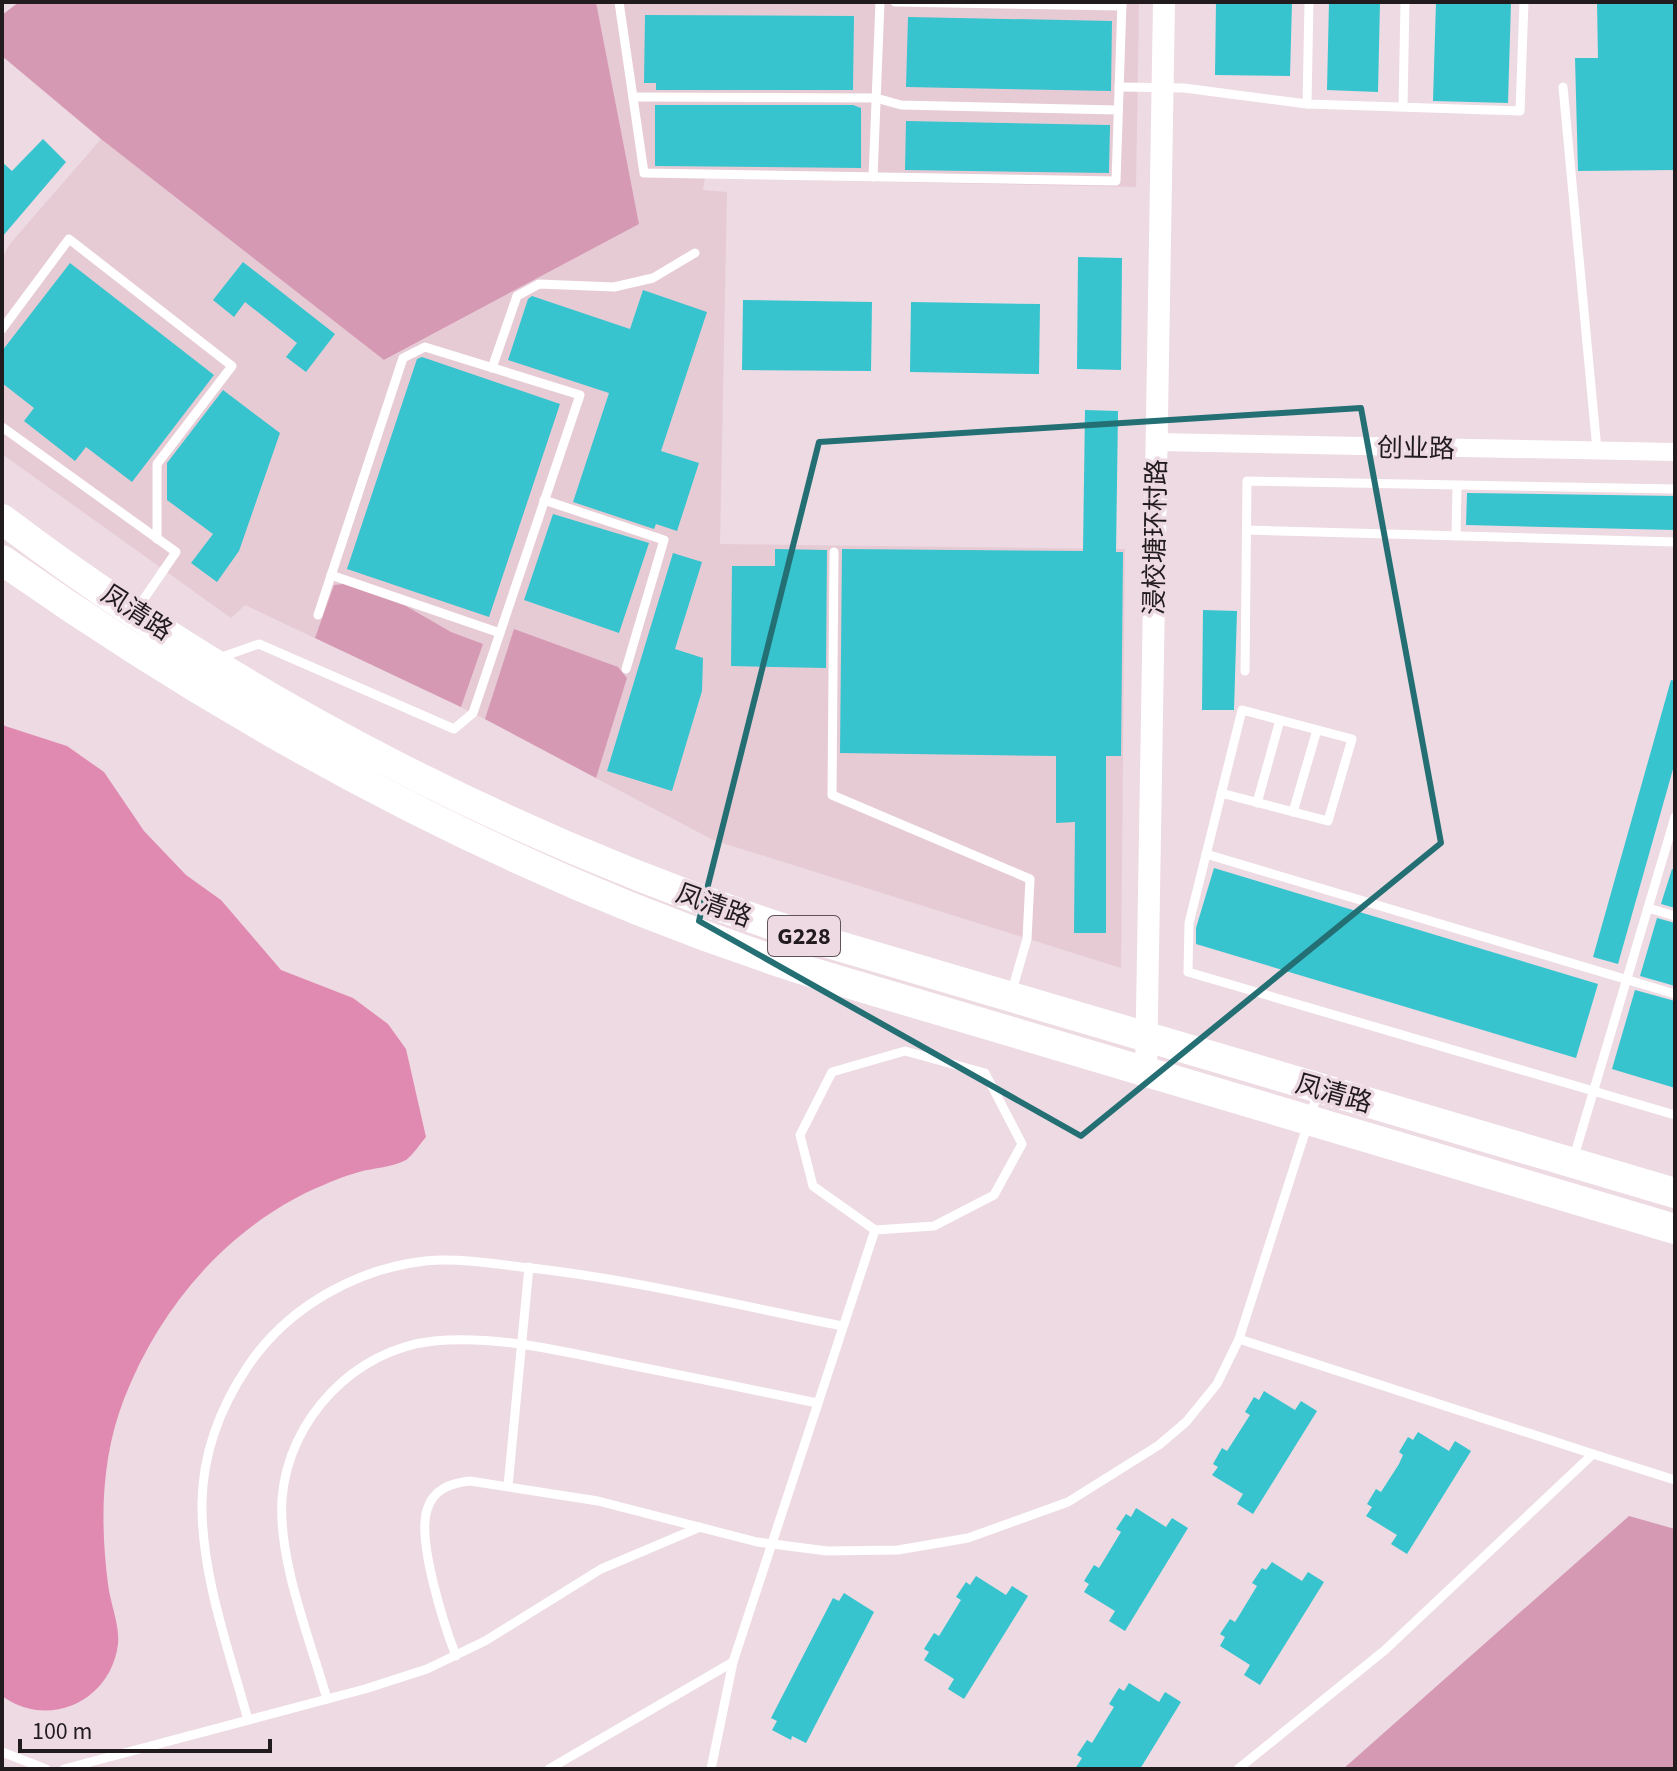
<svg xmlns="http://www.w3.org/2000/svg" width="1677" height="1771" font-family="'Source Sans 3','Noto Sans SC',sans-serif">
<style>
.built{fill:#e6cbd5}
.green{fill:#d699b3}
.water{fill:#e18ab1}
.building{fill:#37c4ce}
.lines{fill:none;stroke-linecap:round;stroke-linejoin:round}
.service{stroke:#fff;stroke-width:9}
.minor{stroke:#fff;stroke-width:18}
.tertiary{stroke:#fff;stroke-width:22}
.trunk{stroke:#fff;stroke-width:30}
.marked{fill:none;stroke:#246f74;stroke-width:6;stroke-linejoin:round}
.labels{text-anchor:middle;stroke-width:7;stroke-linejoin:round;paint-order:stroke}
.shield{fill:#eddae2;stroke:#5f5459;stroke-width:2}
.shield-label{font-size:24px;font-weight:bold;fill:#221b1e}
.street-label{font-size:26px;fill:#221b1e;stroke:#eddae2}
</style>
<rect width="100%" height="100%" fill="#eddae2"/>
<polygon class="built" points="596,2 1139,2 1136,187 705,178 703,190 727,192 720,544 1125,549 1121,968 713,840 473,713 245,605 231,618 2,454 2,259 9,245 101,139 385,360 639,224"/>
<g class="green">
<polygon points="19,2 596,2 639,224 384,360 101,139 2,56 2,15"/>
<polygon points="343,584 406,606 451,632 483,644 461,707 315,638 334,585"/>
<polygon points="514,629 618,667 627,678 596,778 485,719"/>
<polygon points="1629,1516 1675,1529 1675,1769 1343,1769"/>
</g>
<path class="water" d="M2,725L67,746L104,772L144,831L186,875L221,900L281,970L353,998L388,1024L406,1049L426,1137C420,1144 413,1155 406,1160C394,1167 373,1168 359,1172C344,1176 328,1183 314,1189C225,1230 159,1309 124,1399C101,1458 100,1522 108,1584C110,1603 120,1625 118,1644C111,1701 49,1730 2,1696Z"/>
<g class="building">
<polygon points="1216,2 1292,2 1290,76 1215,75"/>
<polygon points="1329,2 1380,2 1378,92 1327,90"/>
<polygon points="1436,2 1511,2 1508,103 1433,101"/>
<polygon points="1597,2 1675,2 1675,170 1578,171 1575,58 1598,58"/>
<polygon points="645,15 854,16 853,90 656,90 656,83 644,83"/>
<polygon points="908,17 1112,21 1111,91 906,87"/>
<polygon points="655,105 853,105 861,108 861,168 655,166"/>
<polygon points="906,121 1110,125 1109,173 905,170"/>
<polygon points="43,139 66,162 2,237 2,162 12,171"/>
<polygon points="1078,257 1122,258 1121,370 1077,369"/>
<polygon points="243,262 335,334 306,372 286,357 297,343 245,302 234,317 213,300"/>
<polygon points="70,263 214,375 132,482 86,447 75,461 24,421 34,408 2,383 2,351"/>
<polygon points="643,290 707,312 661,451 699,463 677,531 656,524 654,529 573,502 609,393 508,360 528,299 532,296 630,329"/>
<polygon points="743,300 872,302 871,371 742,370"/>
<polygon points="911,302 1040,304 1039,374 910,372"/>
<polygon points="422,357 560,404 489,617 347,569 417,359"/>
<polygon points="223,390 280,433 239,551 217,582 191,563 213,534 167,500 167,463"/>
<polygon points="1085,410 1118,411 1116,552 1123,552 1121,756 1106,756 1106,933 1074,933 1075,822 1056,823 1056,756 840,753 842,549 1083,551"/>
<polygon points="1467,493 1675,496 1675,530 1466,525"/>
<polygon points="553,514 649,543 619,633 524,600"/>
<polygon points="775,549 827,550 826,668 731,666 732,566 775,566"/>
<polygon points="673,553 702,562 675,649 703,658 702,691 672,791 607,771"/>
<polygon points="1203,610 1237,611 1234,710 1202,710"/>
<polygon points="1671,680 1675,681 1675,762 1618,964 1593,957"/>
<polygon points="1214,868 1598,984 1576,1058 1196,944 1196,928"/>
<polygon points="1672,869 1675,870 1675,908 1661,904"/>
<polygon points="1657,918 1675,923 1675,986 1640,976"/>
<polygon points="1635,990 1675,1001 1675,1088 1612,1069"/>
<polygon points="1264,1391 1295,1410 1301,1401 1317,1411 1253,1514 1237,1504 1243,1494 1212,1475 1218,1467 1213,1464 1222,1448 1227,1451 1250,1415 1245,1412 1254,1397 1259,1400"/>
<polygon points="1418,1432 1449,1451 1455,1441 1471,1451 1407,1554 1391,1544 1397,1535 1366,1516 1372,1507 1367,1504 1376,1489 1381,1492 1399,1464 1403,1455 1399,1452 1408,1437 1413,1440"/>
<polygon points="1136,1508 1166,1527 1172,1518 1188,1528 1125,1631 1109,1621 1115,1611 1084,1592 1089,1584 1084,1581 1094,1565 1099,1568 1104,1560 1121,1532 1116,1529 1126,1514 1131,1517"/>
<polygon points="1272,1562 1302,1581 1308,1572 1324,1582 1260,1685 1244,1675 1250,1665 1220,1646 1225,1637 1220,1634 1230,1619 1235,1622 1240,1614 1257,1586 1252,1583 1262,1568 1266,1570"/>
<polygon points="976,1576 1006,1595 1012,1586 1028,1596 964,1699 948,1689 954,1679 924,1660 929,1652 924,1649 934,1633 939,1636 961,1600 956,1597 966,1582 970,1585"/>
<polygon points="844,1593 874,1612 806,1743 792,1736 791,1740 772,1730 777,1721 771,1718 833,1598 839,1601"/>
<polygon points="1129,1683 1159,1702 1165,1692 1181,1702 1140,1769 1075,1769 1082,1758 1077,1755 1087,1740 1092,1743 1109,1715 1114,1707 1109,1704 1119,1688 1124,1691"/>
</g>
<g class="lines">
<g class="service">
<polyline points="619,2 644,173 1116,181 1122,2"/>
<polyline points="895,2 1122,6"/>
<polyline points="1119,87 1184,88 1307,104 1520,111 1524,2"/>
<polyline points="1563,87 1597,450"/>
<polyline points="633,97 876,98 901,105 1118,110"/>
<polyline points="1307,104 1309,2"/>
<polyline points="1403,107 1405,2"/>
<polyline points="873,177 880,2"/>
<polyline points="2,329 69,239 232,366 157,464 157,539"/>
<polyline points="492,368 517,296 539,284 614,287 653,278 695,253"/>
<polyline points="2,427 176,552 137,609"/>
<polyline points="544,500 664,540 626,669"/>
<polyline points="1247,530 1675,542"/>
<polyline points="1456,536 1457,487"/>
<polyline points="834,552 832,795 1030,879 1027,939 1011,994"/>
<polyline points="331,575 500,633"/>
<polyline points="219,658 259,644 454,729 473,713 580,395 425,347 403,358 318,615"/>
<polyline points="1245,671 1247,481 1675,489"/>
<polyline points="1221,793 1328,821 1352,739 1242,710 1189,923 1188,972 1675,1115"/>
<polyline points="1257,803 1280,720"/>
<polyline points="1293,812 1317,730"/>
<polyline points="1206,854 1675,994"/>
<polyline points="1648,908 1675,916"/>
<polygon points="905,1051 985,1073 1022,1144 994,1195 934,1226 875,1230 813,1186 800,1135 832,1072"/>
<polyline points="1573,1160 1675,817"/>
<polyline points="1593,1454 1675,1480"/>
<polyline points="508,1486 529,1267"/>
<path d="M456,1656C444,1625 417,1541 427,1510C433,1489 451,1483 470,1481L598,1501L757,1542L827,1551L898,1550L968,1538L1068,1502L1159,1445L1186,1422L1217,1384L1239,1339L1318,1092"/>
<path d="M327,1699C310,1639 278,1561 282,1499C288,1419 355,1349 434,1341C493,1335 558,1350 615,1362C682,1375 750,1389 817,1403"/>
<path d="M248,1720C229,1650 201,1575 202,1502C203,1453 221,1406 248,1366C287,1308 355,1269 425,1261C457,1258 490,1263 521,1267C629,1278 736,1305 843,1326"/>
<polyline points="2,1752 46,1769"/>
<polyline points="64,1769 365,1689 427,1669 485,1641 601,1569 700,1527"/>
<polyline points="549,1769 733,1662"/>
<polyline points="711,1769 733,1662 875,1230"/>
<polyline points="1238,1769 1385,1650 1593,1454 1239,1339"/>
</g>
<polyline class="minor" points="1157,442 1675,452"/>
<polyline class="tertiary" points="1146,1072 1164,2"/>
<g class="trunk">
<path d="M2,519C246,704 525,846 815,939L1675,1193"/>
<path d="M2,560C251,735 517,878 807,971L1675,1229"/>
</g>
</g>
<path class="marked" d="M1361,408L1441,843L1081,1136L699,921L819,442Z"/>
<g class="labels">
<rect class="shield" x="768" y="916" width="72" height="40" rx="6"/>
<g class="shield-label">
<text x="804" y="944">G228</text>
</g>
<g class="street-label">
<text transform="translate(1416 448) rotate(1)" y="9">创业路</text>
<text transform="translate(1155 537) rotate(-89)" y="9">浸校塘环村路</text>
<text transform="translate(137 612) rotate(33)" y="9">凤清路</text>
<text transform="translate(714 905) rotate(20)" y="9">凤清路</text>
<text transform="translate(1334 1093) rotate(16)" y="9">凤清路</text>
</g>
</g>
<rect width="1677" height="1771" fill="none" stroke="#221b1e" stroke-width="8"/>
<path d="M20 1739v12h250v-12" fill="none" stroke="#221b1e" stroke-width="4"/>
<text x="32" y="1739" font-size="24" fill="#221b1e" stroke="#eddae2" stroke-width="6" paint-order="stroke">100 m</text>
</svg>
